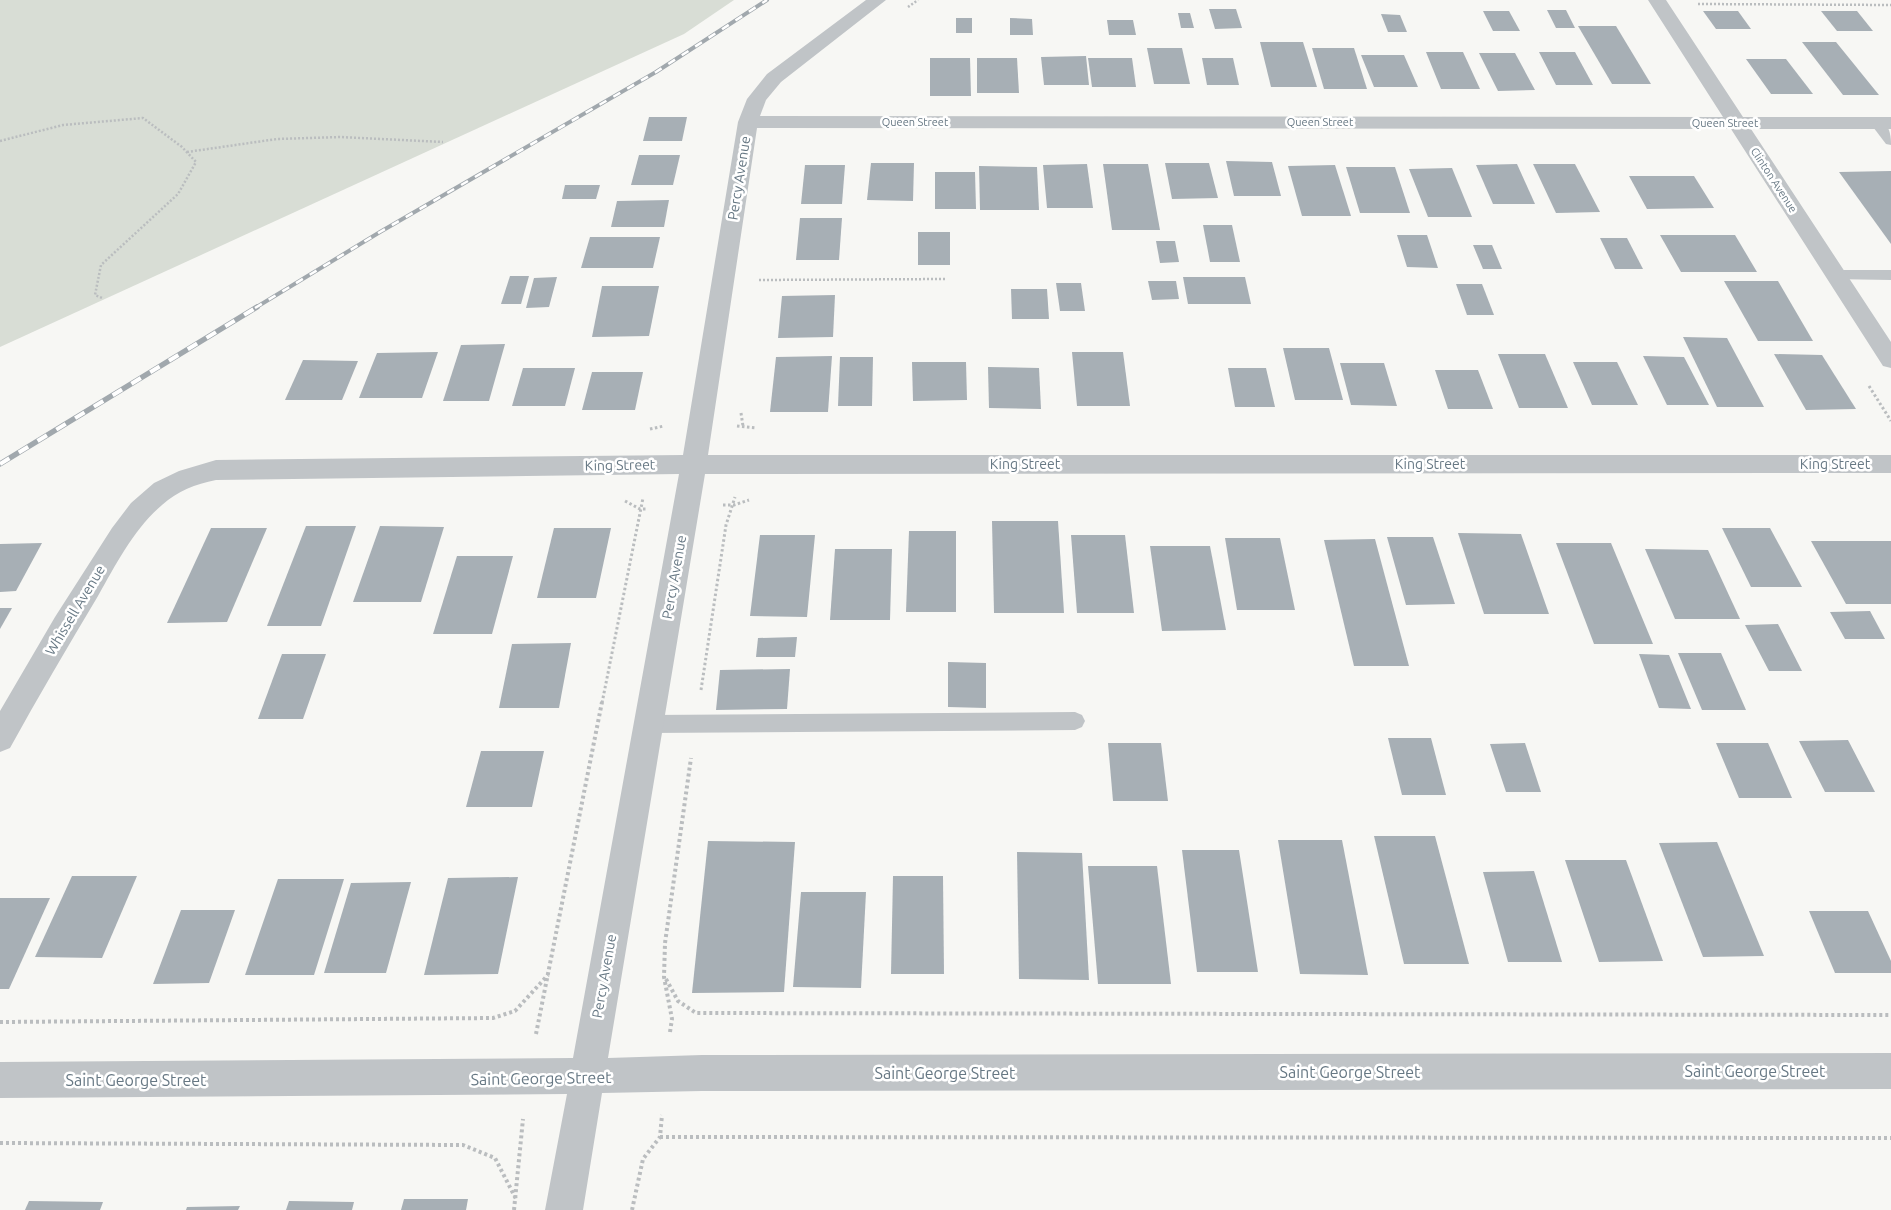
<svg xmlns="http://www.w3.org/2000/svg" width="1891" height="1210" font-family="Ubuntu,sans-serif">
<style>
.green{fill:#d8ddd5}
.building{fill:#a7afb5}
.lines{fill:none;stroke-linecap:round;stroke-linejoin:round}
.path-far2{stroke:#babdbf;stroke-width:2.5;stroke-dasharray:2 2;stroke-linecap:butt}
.path-far1{stroke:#babdbf;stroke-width:3;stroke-dasharray:2.5 2.5;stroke-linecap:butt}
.path{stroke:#babdbf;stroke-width:4;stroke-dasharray:3 3;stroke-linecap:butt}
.service{fill:#c0c4c7;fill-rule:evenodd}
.minor{fill:#c0c4c7;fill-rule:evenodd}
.rail-far1-casing{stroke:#a1a8ad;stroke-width:4}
.rail-casing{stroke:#a1a8ad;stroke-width:5.5}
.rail-far1{stroke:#fff;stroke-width:2.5;stroke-dasharray:8;stroke-linecap:butt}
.rail{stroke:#fff;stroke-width:4;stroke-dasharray:11;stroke-linecap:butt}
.labels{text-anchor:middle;stroke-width:5;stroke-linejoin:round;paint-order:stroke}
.far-street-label{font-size:11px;fill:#677884;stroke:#fff}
.street-label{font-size:14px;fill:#677884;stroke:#fff}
.near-street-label{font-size:16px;fill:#677884;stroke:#fff}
</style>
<rect width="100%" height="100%" fill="#f7f7f4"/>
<polygon class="green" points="0,0 734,0 684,34 0,347"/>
<g class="building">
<polygon points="1209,9 1236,9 1242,28 1215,29"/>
<polygon points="1547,10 1566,10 1575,28 1556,28"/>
<polygon points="1483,11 1509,11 1520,31 1493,31"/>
<polygon points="1703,11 1738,11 1751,29 1716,29"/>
<polygon points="1821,11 1857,11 1873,31 1837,31"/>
<polygon points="1178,13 1190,13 1194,28 1181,28"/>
<polygon points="1381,14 1400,15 1407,32 1388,32"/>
<rect x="956" y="18" width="16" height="15"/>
<polygon points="1010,18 1032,19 1033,35 1010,35"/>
<polygon points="1107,20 1133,20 1136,35 1109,35"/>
<polygon points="1578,26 1616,26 1651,84 1612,84"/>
<polygon points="1260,42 1303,42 1317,87 1271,87"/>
<polygon points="1802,42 1836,42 1879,95 1843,95"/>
<polygon points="1147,48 1182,48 1190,84 1154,84"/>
<polygon points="1312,48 1354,48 1367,89 1324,89"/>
<polygon points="1426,52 1463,52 1480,89 1441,89"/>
<polygon points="1539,52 1575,52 1593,85 1556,85"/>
<polygon points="1479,53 1515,53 1535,90 1498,91"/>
<polygon points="1361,55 1404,55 1418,87 1374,87"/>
<polygon points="1086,56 1089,85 1044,85 1041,57"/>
<polygon points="930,58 970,58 971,96 930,96"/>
<polygon points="977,58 1017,58 1019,93 977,93"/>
<polygon points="1088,58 1132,58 1136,87 1092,87"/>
<polygon points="1202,58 1233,58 1239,85 1207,85"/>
<polygon points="1746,59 1786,59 1813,94 1771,94"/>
<polygon points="649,117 687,117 682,141 643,141"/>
<polygon points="639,155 680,155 673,185 631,185"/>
<polygon points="1226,161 1272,162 1281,196 1234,196"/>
<polygon points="871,163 914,163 913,201 867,200"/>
<polygon points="1165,163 1209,163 1218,198 1172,199"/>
<polygon points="1087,164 1093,208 1047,208 1043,165"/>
<polygon points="1103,164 1148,164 1160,230 1112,230"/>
<polygon points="1517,164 1535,204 1493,204 1476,165"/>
<polygon points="1533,164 1575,164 1600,212 1556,213"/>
<polygon points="805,165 845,165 842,204 801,204"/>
<polygon points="1335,165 1351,216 1302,216 1288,166"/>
<polygon points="979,166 1037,167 1039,210 980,210"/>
<polygon points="1346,167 1395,167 1410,213 1360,213"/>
<polygon points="1452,168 1472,217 1428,217 1409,169"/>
<polygon points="1891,171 1891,244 1839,172"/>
<polygon points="935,172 975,172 976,209 935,209"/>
<polygon points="1629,176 1694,176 1714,208 1647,209"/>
<polygon points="565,185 600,185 596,199 562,199"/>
<polygon points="669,200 664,227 611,227 617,201"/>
<polygon points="800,218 842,218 839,260 796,260"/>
<polygon points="1203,225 1232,225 1240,262 1210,262"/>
<rect x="918" y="232" width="32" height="33"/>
<polygon points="1397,235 1427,235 1438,268 1407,267"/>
<polygon points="1660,235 1735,235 1757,272 1681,272"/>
<polygon points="590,237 660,237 653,268 581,268"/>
<polygon points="1600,238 1627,238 1643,269 1615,269"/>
<polygon points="1156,241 1175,241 1179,262 1160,263"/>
<polygon points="1473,245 1492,245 1502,269 1483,269"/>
<polygon points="510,276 529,276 521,304 501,304"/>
<polygon points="557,277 549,307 526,308 534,278"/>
<polygon points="1183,277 1245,277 1251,304 1188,304"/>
<polygon points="1148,281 1176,281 1179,299 1152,300"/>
<polygon points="1724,281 1778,281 1813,341 1758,341"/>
<polygon points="1056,283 1081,283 1085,311 1060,311"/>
<polygon points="1456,284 1482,284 1494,315 1467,315"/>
<polygon points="602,286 659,286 649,336 592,337"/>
<polygon points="1011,289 1047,289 1049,319 1012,319"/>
<polygon points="835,295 833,337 778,338 782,296"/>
<polygon points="1683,337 1727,338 1764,407 1717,407"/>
<polygon points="505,344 489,401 443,401 461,345"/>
<polygon points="1283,348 1329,348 1343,400 1295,400"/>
<polygon points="438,352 422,398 359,398 377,353"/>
<polygon points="1072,352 1123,352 1130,406 1077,406"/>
<polygon points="1498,354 1545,354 1568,408 1519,408"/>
<polygon points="1774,354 1822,355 1856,409 1806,410"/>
<polygon points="832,356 828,412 770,412 776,357"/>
<polygon points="1643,356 1684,357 1709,405 1667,405"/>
<polygon points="840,357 873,357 872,406 838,406"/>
<polygon points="303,360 358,361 342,400 285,400"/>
<polygon points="912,362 966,362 967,400 913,401"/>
<polygon points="1573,362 1617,362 1638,405 1592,405"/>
<polygon points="1340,363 1384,363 1397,406 1351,405"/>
<polygon points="988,367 1039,368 1041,409 989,408"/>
<polygon points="523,368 575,368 565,406 512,406"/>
<polygon points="1228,368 1266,368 1275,407 1235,407"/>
<polygon points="1435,370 1478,370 1493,409 1448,409"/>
<polygon points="592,372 643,372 635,410 582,410"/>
<polygon points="992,521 1058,521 1064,613 994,613"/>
<polygon points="306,526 356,526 321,626 267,626"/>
<polygon points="380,526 444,527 421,602 353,602"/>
<polygon points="211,528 267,528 227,622 167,623"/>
<polygon points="554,528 611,528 596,598 537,598"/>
<polygon points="1722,528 1770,528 1802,587 1751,587"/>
<polygon points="909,531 956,531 956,612 906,612"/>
<polygon points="1458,533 1521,534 1549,614 1484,614"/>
<polygon points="760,535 815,535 807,617 750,616"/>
<polygon points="1071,535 1125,535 1134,613 1077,613"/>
<polygon points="1387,537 1433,537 1455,604 1406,605"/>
<polygon points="1225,538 1280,538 1295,610 1237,610"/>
<polygon points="1375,539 1409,666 1354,666 1324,540"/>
<polygon points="1811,541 1891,541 1891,604 1846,604"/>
<polygon points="42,543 16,591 0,592 0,544"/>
<polygon points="1556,543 1611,543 1653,644 1594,644"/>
<polygon points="1150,546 1210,546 1226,630 1162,631"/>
<polygon points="835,549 892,549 890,620 830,620"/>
<polygon points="1645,549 1708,550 1740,619 1675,619"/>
<polygon points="457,556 513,556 492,634 433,634"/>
<polygon points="0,608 12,608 0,629"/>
<polygon points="1870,611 1885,639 1845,639 1830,612"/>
<polygon points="1778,624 1802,671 1769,671 1745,625"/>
<polygon points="797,637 795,657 756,657 758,638"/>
<polygon points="571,643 559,708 499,708 512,644"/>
<polygon points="1678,653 1721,653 1746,710 1702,710"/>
<polygon points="282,654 326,654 303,719 258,719"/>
<polygon points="1639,654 1669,655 1691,709 1659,708"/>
<polygon points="948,662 986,663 986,708 948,707"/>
<polygon points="790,669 787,709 716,710 720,670"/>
<polygon points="1388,738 1431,738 1446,795 1402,795"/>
<polygon points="1848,740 1875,792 1825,792 1799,741"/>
<polygon points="1108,743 1161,743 1168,801 1113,801"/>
<polygon points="1525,743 1541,792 1506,792 1490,744"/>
<polygon points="1716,743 1768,743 1792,798 1739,798"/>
<polygon points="481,751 544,751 532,807 466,807"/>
<polygon points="1374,836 1435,836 1469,964 1404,964"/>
<polygon points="1278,840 1342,840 1368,975 1300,974"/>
<polygon points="708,841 795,842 784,992 692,993"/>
<polygon points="1717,842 1764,956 1703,957 1659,843"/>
<polygon points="1182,850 1239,850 1258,972 1197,972"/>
<polygon points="1017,852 1082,853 1089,980 1019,979"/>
<polygon points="1565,860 1626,860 1663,961 1599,962"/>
<polygon points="1088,866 1157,866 1171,984 1098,984"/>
<polygon points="1534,871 1562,962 1508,962 1483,872"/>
<polygon points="72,876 137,876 102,958 35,957"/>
<polygon points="893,876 943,876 944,974 891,974"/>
<polygon points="518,877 498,974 424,975 448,878"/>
<polygon points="278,879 344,879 314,975 245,975"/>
<polygon points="411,882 386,973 324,973 351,883"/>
<polygon points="801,892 866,892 861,988 793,987"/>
<polygon points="0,898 50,898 9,989 0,989"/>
<polygon points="181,910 235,910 209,983 153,984"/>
<polygon points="1809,911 1868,911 1891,961 1891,973 1835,973"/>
<polygon points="404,1199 468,1199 466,1210 401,1210"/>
<polygon points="29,1201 103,1202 100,1210 25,1210"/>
<polygon points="289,1201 354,1202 352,1210 286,1210"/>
<polygon points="240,1206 238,1210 186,1210 187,1207"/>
</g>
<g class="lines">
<g class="path-far2">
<polyline points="1698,4 1891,5"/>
<polyline points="908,7 918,0"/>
<polyline points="0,141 63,125 143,118 182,147 196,162 178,194 101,265 95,295 102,298"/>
<polyline points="187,152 277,139 340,137 443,142"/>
<polyline points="759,280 946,279"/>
</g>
<g class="path-far1">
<polyline points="1869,386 1891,421"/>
<polyline points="741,413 743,426"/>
<polyline points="737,426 756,428"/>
<polyline points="650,429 664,426"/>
<polyline points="625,501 640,509 647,509"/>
<polyline points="723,505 734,505 749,500"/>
<polyline points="701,690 726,525 735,497"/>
<polyline points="602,703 643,498"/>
</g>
<g class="path">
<polyline points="666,979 678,1001 696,1013 1891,1015"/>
<polyline points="0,1022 493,1018 515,1011 548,975"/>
<polyline points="670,1032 672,1019 664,977 665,943 691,758"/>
<polyline points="536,1034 602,702"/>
<polyline points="660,1137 1891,1138"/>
<polyline points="0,1143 463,1145 495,1158 516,1199"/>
<polyline points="514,1210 523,1119"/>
<polyline points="632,1210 643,1159 660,1137 662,1115"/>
</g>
<g class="service">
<path d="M1877,119C1889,122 1891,134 1891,145L1886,144L1870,123Z"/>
<polygon points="1835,270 1891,270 1891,280 1830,279 1827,275 1830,271"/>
<polygon points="1075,712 1082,715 1085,721 1082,727 1075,730 649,733 642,730 639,724 642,718 649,715"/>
</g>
<path class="minor" d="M866,0H886L781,82L766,100L760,116L1723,117L1648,0H1666L1743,117H1891V129H1751L1891,342V368L1883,366L1731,129L757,128L708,455H1891V473L705,474L608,1058L702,1055L1891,1053V1089L702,1091L602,1093L583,1210H545L567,1094L0,1098V1062L573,1058L679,474L216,480C195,484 178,491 162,505C134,529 116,564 98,596C68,646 38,697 10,748L0,752V711L55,617L112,528L131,503L154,483L179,471L216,460L683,455L738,122L747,99L767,74Z"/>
<defs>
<polyline id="rail-far1" points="255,308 380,232 656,72 767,0"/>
<polyline id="rail" points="0,464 257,307"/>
</defs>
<use href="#rail-far1" class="rail-far1-casing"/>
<use href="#rail" class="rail-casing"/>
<use href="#rail-far1" class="rail-far1"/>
<use href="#rail" class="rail"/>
</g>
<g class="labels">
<g class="far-street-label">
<text x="915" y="126">Queen Street</text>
<text x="1320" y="126">Queen Street</text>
<text x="1725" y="127">Queen Street</text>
<text transform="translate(1774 180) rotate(57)" y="4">Clinton Avenue</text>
</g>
<g class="street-label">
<text transform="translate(739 178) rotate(-81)" y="5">Percy Avenue</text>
<text x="1025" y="469">King Street</text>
<text x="1430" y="469">King Street</text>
<text x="1835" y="469">King Street</text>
<text transform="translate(620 465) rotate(-1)" y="5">King Street</text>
<text transform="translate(674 577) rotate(-80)" y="5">Percy Avenue</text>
<text transform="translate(75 610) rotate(-59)" y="5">Whissell Avenue</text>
<text transform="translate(604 976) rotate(-80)" y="5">Percy Avenue</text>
</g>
<g class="near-street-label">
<text x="1755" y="1077">Saint George Street</text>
<text x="1350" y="1078">Saint George Street</text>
<text x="945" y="1079">Saint George Street</text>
<text transform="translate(541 1078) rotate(-1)" y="6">Saint George Street</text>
<text x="136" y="1086">Saint George Street</text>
</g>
</g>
</svg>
